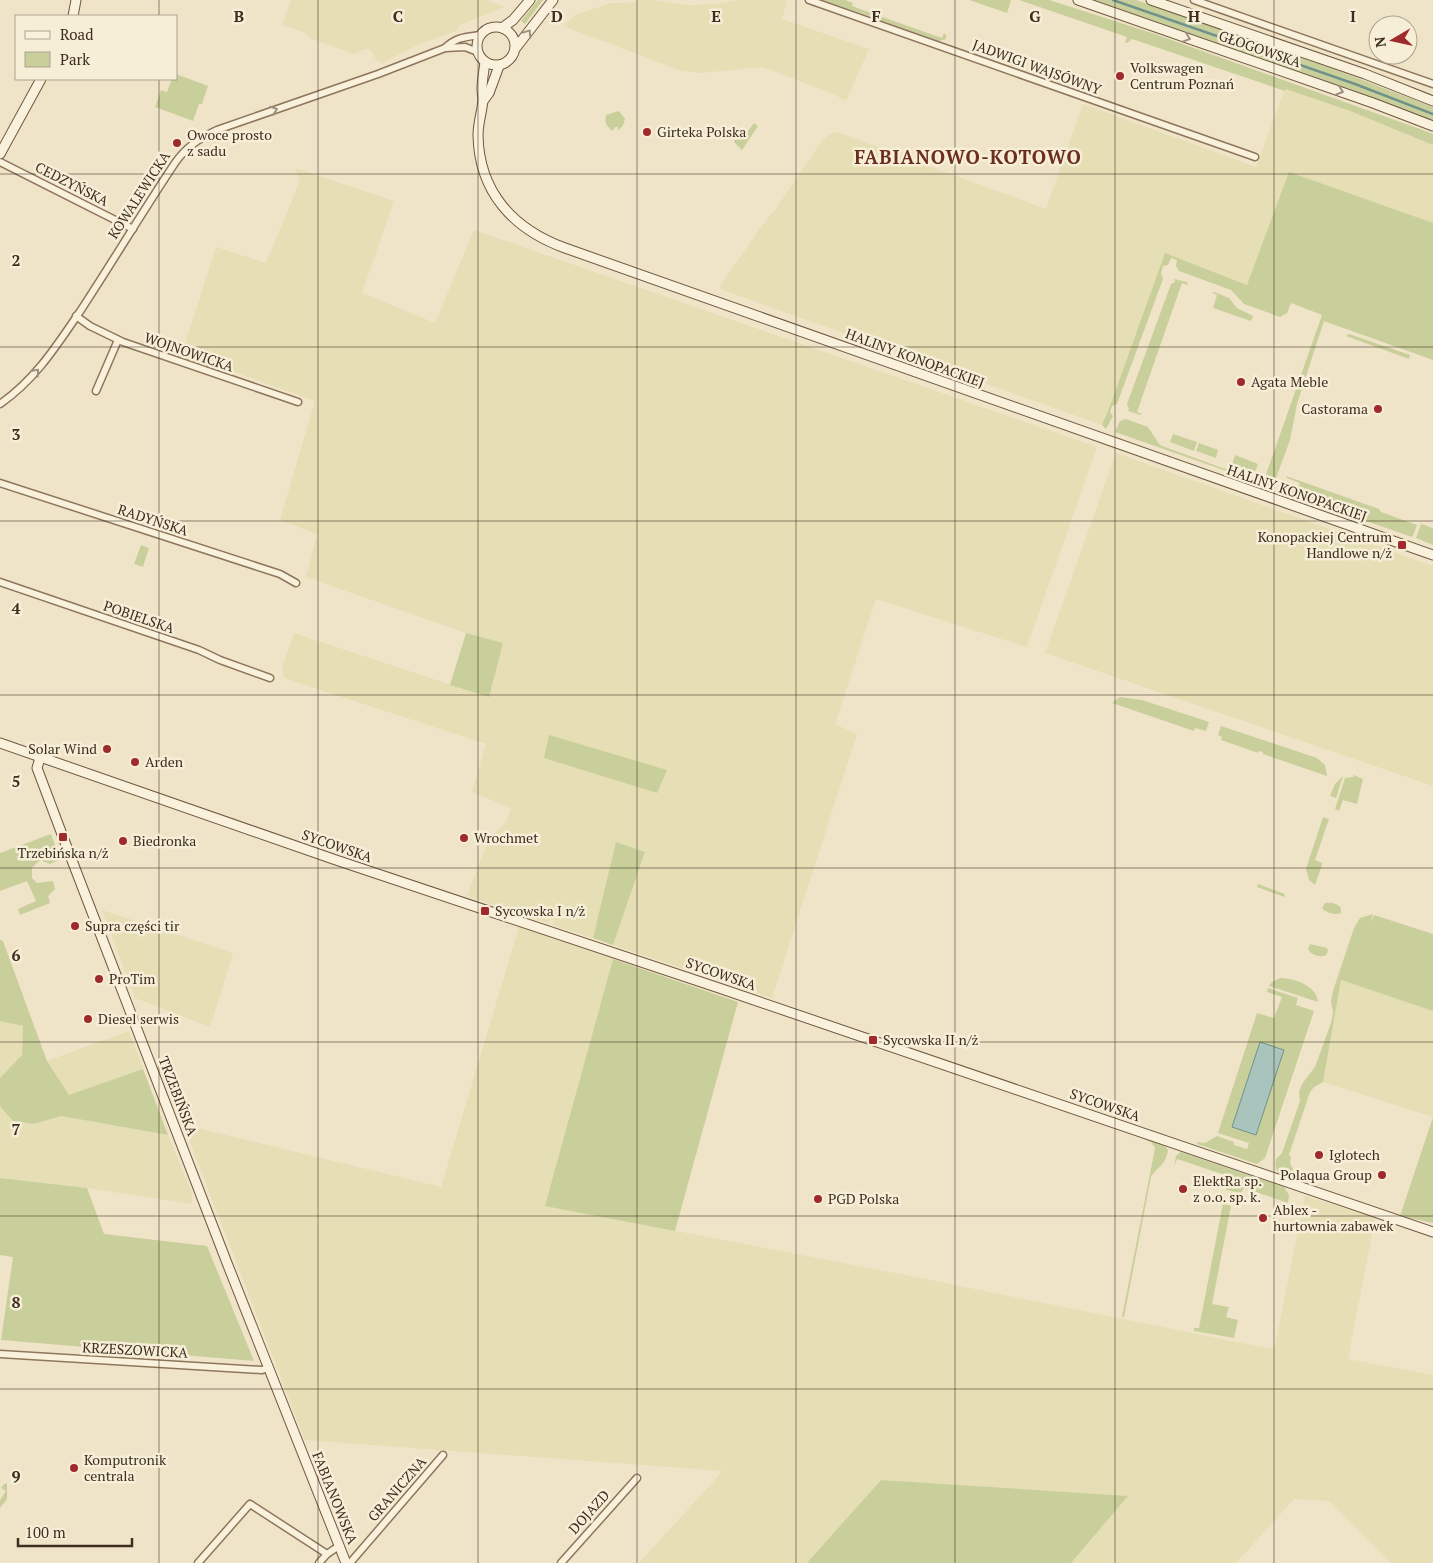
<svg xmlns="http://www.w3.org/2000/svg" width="1433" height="1563" font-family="'PT Serif',serif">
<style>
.farmland{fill:#e6deb5}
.green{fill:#c9cf9b}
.water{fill:#a9c4bc;stroke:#6f938a}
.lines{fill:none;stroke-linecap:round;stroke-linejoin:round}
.stream{stroke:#6f938a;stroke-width:2.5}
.street-casing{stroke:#8d765c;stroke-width:9}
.secondary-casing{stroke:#6f573f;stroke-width:11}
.street{stroke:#faf1dc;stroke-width:6}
.secondary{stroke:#faf1dc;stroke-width:9}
.oneway{stroke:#9c907e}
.grid{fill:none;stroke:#3d2e20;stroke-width:1;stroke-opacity:0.55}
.poi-dot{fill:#9e2a2b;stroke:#f7eed8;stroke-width:2}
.labels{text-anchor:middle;stroke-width:5;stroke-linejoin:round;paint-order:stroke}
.street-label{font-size:14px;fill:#3d2e20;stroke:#f7eed8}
.poi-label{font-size:14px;fill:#3d2e20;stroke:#f7eed8;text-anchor:start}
.district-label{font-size:19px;font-weight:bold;letter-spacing:1px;fill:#6b2e1e;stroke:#f7eed8}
.grid-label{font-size:16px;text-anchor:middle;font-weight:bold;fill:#3d2e20;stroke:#f7eed8;stroke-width:5;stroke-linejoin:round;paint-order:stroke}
</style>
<rect width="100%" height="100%" fill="#f0e4c8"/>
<g class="farmland">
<polygon points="291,0 487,0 505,7 460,25 456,31 418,45 382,63 377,61 371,50 365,49 355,54 312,39 303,32 282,25"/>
<polygon points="638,0 653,0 687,5 716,4 738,0 784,0 787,1 782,19 869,49 846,101 833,94 763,67 701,73 682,71 563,26 575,15 611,3 628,3"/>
<polygon points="1286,89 1350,111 1433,145 1433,224 1247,285 1165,253 1111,403 1102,425 720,289 720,286 761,227 775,210 821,142 831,133 837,132 1046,209 1083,104 1256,167 1284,91"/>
<polygon points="295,168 394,201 362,293 435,323 474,230 1097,447 1027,647 876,599 835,724 857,734 772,998 613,945 645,853 617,842 593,938 553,925 554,920 550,919 548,923 467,896 488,841 506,822 511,808 472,792 486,744 284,678 282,668 294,633 488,697 503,643 466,633 306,577 317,534 280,520 315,401 182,353 216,247 266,263 300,181"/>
<polygon points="1116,453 1433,566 1433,786 1045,653"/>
<polygon points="102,910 233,953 210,1027 135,998"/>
<polygon points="519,927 613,959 546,1206 916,1277 1271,1349 1275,1346 1305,1196 1375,1218 1348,1359 1433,1375 1433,1563 1391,1563 1329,1501 1294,1499 1236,1563 1071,1563 1128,1496 882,1480 807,1563 639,1563 723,1471 305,1440 188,1137 189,1126 441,1187"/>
<polygon points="1341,980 1433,1011 1433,1117 1323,1082"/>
<polygon points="0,1021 23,1026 22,1055 0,1078"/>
<polygon points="129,1031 143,1069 69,1096 47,1061"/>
<polygon points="0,1106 13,1121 34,1124 61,1116 168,1135 192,1193 192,1204 87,1188 0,1178"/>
</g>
<g class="green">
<polygon points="538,0 543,0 525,24 521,21"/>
<polygon points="821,0 845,0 853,3 852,6 871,13 870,16"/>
<polygon points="969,0 1011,0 1007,13"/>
<polygon points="1019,0 1049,0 1152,33 1431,133 1433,134 1433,145 1350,111 1286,89 1285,91 1132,39 1127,43 1125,42 1127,37"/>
<polygon points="1094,0 1136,0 1339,71 1433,107 1433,120"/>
<polygon points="874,14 942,38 944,33 946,35 946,39 939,41 873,18"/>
<polygon points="176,74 208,86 202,104 199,104 193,121 155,107 161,90 167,92 172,79 176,79"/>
<path d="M619,111L625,119C624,123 622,129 617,130L618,127H615L613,131C607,127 604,123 606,115Z"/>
<polygon points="754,123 758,126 742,150 734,142 734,136 737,130 745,135"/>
<polygon points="1289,172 1433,223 1433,360 1324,321 1297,404 1290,440 1275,481 1271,487 1263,484 1263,483 1322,315 1291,303 1287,313 1280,317 1244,304 1231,290 1179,271 1176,266 1177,260 1171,258 1168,265 1163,266 1161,273 1163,279 1117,404 1112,406 1110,412 1113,416 1106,429 1102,425 1111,403 1165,253 1247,285"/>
<polygon points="1174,279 1187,282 1188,285 1182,283 1137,412 1142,414 1140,415 1128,411 1129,409 1127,404 1171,284 1175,282"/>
<polygon points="1214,292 1229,298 1237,308 1253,316 1251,321 1213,308 1217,295 1212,293"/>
<polygon points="1349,334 1410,355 1409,359 1346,336"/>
<polygon points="1126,419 1148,427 1159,444 1162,446 1253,479 1255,481 1115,432 1120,421"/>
<polygon points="1173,434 1197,442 1194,451 1170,442"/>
<polygon points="1116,437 1251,485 1249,485 1120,440"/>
<polygon points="1199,443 1218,450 1216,458 1196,451"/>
<polygon points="1235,455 1258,464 1255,472 1232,464"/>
<polygon points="1286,476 1379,509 1381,512 1417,525 1413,536 1412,537 1283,492 1283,483 1286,482 1298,487 1300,483 1287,478"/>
<polygon points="1284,496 1389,534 1388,535 1286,499"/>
<polygon points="1421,524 1433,528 1433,545 1416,538"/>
<polygon points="141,545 149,548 143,567 134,564"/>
<polygon points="466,633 503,643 489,697 450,685"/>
<polygon points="1120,697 1142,700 1209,722 1206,731 1195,728 1194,731 1112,703"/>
<polygon points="1221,726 1317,758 1325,765 1327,776 1263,754 1263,752 1259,751 1258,753 1221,740 1222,737 1218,735"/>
<polygon points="549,735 667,770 657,793 544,758"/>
<polygon points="1354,775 1363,779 1357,804 1343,800 1339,811 1335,809 1345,778 1353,777"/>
<polygon points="1343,776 1336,798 1330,796 1335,784"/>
<polygon points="1323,817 1329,819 1315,860 1322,863 1322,865 1315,885 1309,880 1306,869"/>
<polygon points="51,834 60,860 50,864 40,860 32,868 32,878 37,883 53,881 55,889 48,896 50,903 20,915 18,909 36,901 27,881 0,891 0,853"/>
<polygon points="616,842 645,852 613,945 593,938"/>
<polygon points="1258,884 1285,894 1284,897 1257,887"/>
<path d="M1325,903C1331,902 1337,903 1341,908V913C1336,916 1325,912 1322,908Z"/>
<path d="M1373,914L1370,923L1374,915L1433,934V1011L1341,980L1323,1082L1314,1087L1310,1092L1289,1155L1291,1157L1290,1163L1294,1172L1293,1176L1286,1178C1278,1175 1274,1168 1276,1159L1282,1153L1300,1101L1299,1092L1302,1084L1315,1067L1331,1023L1333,1013L1331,1001L1333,991L1354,928L1360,918Z"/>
<polygon points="0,940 3,941 47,1061 69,1095 143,1069 168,1135 61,1116 34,1124 13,1121 0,1106 0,1078 22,1055 23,1026 0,1021"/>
<path d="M1310,944L1327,948L1328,951L1326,955C1320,958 1311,955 1308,949Z"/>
<polygon points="613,959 738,1002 675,1231 545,1206"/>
<path d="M1280,978C1294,978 1317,986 1318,1002L1269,986L1272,982Z"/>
<polygon points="1268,988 1298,998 1296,1005 1314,1011 1265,1158 1257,1164 1197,1144 1197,1142 1205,1143 1217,1136 1234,1142 1234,1145 1247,1149 1249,1143 1218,1133 1257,1013 1274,1018 1282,997 1267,992"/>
<polygon points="1433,1117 1433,1223 1400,1216"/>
<path d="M1144,1139C1152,1141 1163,1142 1168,1150C1166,1165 1158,1166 1151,1177L1124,1317H1122L1155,1148L1152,1143Z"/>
<polygon points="1181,1152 1284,1187 1289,1195 1288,1203 1244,1188 1241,1193 1226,1190 1228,1176 1177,1159 1174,1167 1176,1156"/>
<polygon points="0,1178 87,1188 104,1234 207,1246 254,1361 1,1340 13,1257 0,1255"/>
<polygon points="1224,1198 1226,1199 1225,1204 1231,1206 1212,1304 1229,1307 1226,1317 1238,1320 1234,1338 1194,1331 1194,1328 1199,1328"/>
<polygon points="881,1480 1128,1496 1071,1563 807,1563"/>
<polygon points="7,1483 7,1499 0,1508 0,1500 6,1491 1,1488 4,1484"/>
</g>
<polygon class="water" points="1260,1042 1284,1050 1256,1135 1232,1127"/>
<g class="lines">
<polyline class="stream" points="1113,0 1355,84 1433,114"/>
<defs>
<g id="street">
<polyline points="809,0 1255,157"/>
<polyline points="1194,0 1433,84"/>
<path d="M445,48C456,37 466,37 480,35"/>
<polyline points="0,162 133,229"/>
<polyline points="76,316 90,326 123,342 298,402"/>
<polyline points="96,391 118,340"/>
<path d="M0,404C36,379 57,345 81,310C113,261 143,211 175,163C186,147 200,138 217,130L378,74L445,48L465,47L478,52"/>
<polyline points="0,483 280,574 296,583"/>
<polyline points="0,582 199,650 220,660 270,678"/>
<polyline points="0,1354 262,1370 268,1368"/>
<polyline points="198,1563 250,1504 327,1554"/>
<polyline points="319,1563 327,1554 339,1546"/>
<polyline points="350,1563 443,1455"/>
<polyline points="561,1563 637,1478"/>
</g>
<g id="secondary">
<polyline points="1078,0 1373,103 1433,126"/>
<polyline points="1151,0 1365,74 1433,101"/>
<polyline points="73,16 76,0"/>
<circle cx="496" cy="46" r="19"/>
<polyline points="502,28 513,20 530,0"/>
<polyline points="515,49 553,0"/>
<path d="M485,62C484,71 482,80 482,89C482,93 483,97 483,100C482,112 478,123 478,135C479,192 513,229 565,248L1433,555"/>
<polyline points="483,101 489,93 499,66"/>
<polyline points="0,154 41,79"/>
<polyline points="0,743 336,860 719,988 1433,1232"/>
<polyline points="40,758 37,768 63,837 227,1263 346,1563"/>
</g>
</defs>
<use href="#street" class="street-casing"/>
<use href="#secondary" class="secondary-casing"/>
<use href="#street" class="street"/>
<use href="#secondary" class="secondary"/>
</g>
<defs><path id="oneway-chevron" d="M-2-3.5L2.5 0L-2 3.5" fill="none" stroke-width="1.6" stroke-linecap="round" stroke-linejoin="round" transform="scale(1.25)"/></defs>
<g class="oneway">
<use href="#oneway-chevron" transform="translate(528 33) rotate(-56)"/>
<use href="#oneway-chevron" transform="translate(1187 38) rotate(19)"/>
<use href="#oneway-chevron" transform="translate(1340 91) rotate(19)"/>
<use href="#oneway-chevron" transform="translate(274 110) rotate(-19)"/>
<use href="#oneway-chevron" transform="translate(36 372) rotate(-49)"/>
</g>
<path class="grid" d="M159,0V16M318,0V1563M478,0V1563M637,0V1563M796,0V1563M955,0V1563M1115,0V1563M1274,0V1563M159,79V1563M0,174H1433M0,347H1433M0,521H1433M0,695H1433M0,868H1433M0,1042H1433M0,1216H1433M0,1389H1433"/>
<g class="poi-dot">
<circle cx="1120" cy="76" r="5"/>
<circle cx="647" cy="132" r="5"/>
<circle cx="177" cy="143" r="5"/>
<circle cx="1241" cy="382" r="5"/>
<circle cx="1378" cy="409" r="5"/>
<rect x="1397" y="540" width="10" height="10" rx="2.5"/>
<circle cx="107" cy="749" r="5"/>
<circle cx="135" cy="762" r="5"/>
<rect x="58" y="832" width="10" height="10" rx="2.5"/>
<circle cx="464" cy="838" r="5"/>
<circle cx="123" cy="841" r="5"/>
<rect x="480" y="906" width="10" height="10" rx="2.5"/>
<circle cx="75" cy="926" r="5"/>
<circle cx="99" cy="979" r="5"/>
<circle cx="88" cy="1019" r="5"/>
<rect x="868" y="1035" width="10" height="10" rx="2.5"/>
<circle cx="1319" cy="1155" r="5"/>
<circle cx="1382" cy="1175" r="5"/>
<circle cx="1183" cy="1189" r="5"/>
<circle cx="818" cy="1199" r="5"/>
<circle cx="1263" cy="1218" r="5"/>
<circle cx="74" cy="1468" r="5"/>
</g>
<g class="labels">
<g class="street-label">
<text transform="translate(1260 49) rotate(19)" y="5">GŁOGOWSKA</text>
<text transform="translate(1037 67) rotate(20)" y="5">JADWIGI WAJSÓWNY</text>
<text transform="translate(72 184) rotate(27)" y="5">CEDZYŃSKA</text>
<text transform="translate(139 195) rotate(-57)" y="5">KOWALEWICKA</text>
<text transform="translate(189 352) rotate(19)" y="5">WOJNOWICKA</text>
<text transform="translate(915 358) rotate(20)" y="5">HALINY KONOPACKIEJ</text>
<text transform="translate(1297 493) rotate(19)" y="5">HALINY KONOPACKIEJ</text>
<text transform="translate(153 520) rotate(18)" y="5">RADYŃSKA</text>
<text transform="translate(139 617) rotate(19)" y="5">POBIELSKA</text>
<text transform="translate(337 846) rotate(19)" y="5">SYCOWSKA</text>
<text transform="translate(721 974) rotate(19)" y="5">SYCOWSKA</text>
<text transform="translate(178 1096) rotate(69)" y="5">TRZEBIŃSKA</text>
<text transform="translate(1105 1105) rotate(19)" y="5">SYCOWSKA</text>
<text transform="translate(135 1350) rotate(3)" y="5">KRZESZOWICKA</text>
<text transform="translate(397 1489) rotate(-49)" y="5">GRANICZNA</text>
<text transform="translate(335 1498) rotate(68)" y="5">FABIANOWSKA</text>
<text transform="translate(589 1512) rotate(-48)" y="5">DOJAZD</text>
</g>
<g class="poi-label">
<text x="1130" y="73">Volkswagen<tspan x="1130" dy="16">Centrum Poznań</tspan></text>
<text x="657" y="137">Girteka Polska</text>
<text x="187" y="140">Owoce prosto<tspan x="187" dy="16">z sadu</tspan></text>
<text x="1251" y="387">Agata Meble</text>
<text x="1368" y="414" text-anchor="end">Castorama</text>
<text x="1392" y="542" text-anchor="end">Konopackiej Centrum<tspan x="1392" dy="16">Handlowe n/ż</tspan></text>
<text x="97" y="754" text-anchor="end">Solar Wind</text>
<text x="145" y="767">Arden</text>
<text x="474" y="843">Wrochmet</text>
<text x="133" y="846">Biedronka</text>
<text x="63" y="858" text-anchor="middle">Trzebińska n/ż</text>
<text x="495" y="916">Sycowska I n/ż</text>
<text x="85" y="931">Supra części tir</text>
<text x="109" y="984">ProTim</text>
<text x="98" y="1024">Diesel serwis</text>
<text x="883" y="1045">Sycowska II n/ż</text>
<text x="1329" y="1160">Iglotech</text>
<text x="1372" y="1180" text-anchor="end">Polaqua Group</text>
<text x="1193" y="1186">ElektRa sp.<tspan x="1193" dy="16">z o.o. sp. k.</tspan></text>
<text x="828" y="1204">PGD Polska</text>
<text x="1273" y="1215">Ablex -<tspan x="1273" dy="16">hurtownia zabawek</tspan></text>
<text x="84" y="1465">Komputronik<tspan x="84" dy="16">centrala</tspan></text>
</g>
<g class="district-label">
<text x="968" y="164">FABIANOWO-KOTOWO</text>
</g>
</g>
<g class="grid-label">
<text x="239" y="22">B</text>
<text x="398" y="22">C</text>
<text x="557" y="22">D</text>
<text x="716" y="22">E</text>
<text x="876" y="22">F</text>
<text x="1035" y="22">G</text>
<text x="1194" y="22">H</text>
<text x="1353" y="22">I</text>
<text x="16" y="266">2</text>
<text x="16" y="440">3</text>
<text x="16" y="614">4</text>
<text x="16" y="787">5</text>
<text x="16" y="961">6</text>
<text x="16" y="1135">7</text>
<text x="16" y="1308">8</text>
<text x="16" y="1482">9</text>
</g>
<rect x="15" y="15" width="162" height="65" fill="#f7eed8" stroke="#ada18e"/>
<rect x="25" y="31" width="25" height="8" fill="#faf1dc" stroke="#ada18e"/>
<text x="60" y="40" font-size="15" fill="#3d2e20">Road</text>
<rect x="25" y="52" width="25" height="15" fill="#c9cf9b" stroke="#ada18e"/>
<text x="60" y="65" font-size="15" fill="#3d2e20">Park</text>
<g transform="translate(1393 40) rotate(261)"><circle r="24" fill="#f7eed8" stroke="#ada18e"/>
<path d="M0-4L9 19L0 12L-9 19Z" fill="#9e2a2b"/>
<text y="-8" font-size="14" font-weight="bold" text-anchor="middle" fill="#3d2e20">N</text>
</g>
<path d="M18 1538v8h114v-8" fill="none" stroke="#3d2e20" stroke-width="2.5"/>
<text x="25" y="1538" font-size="15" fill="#3d2e20" stroke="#f7eed8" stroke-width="4" paint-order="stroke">100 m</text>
</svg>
